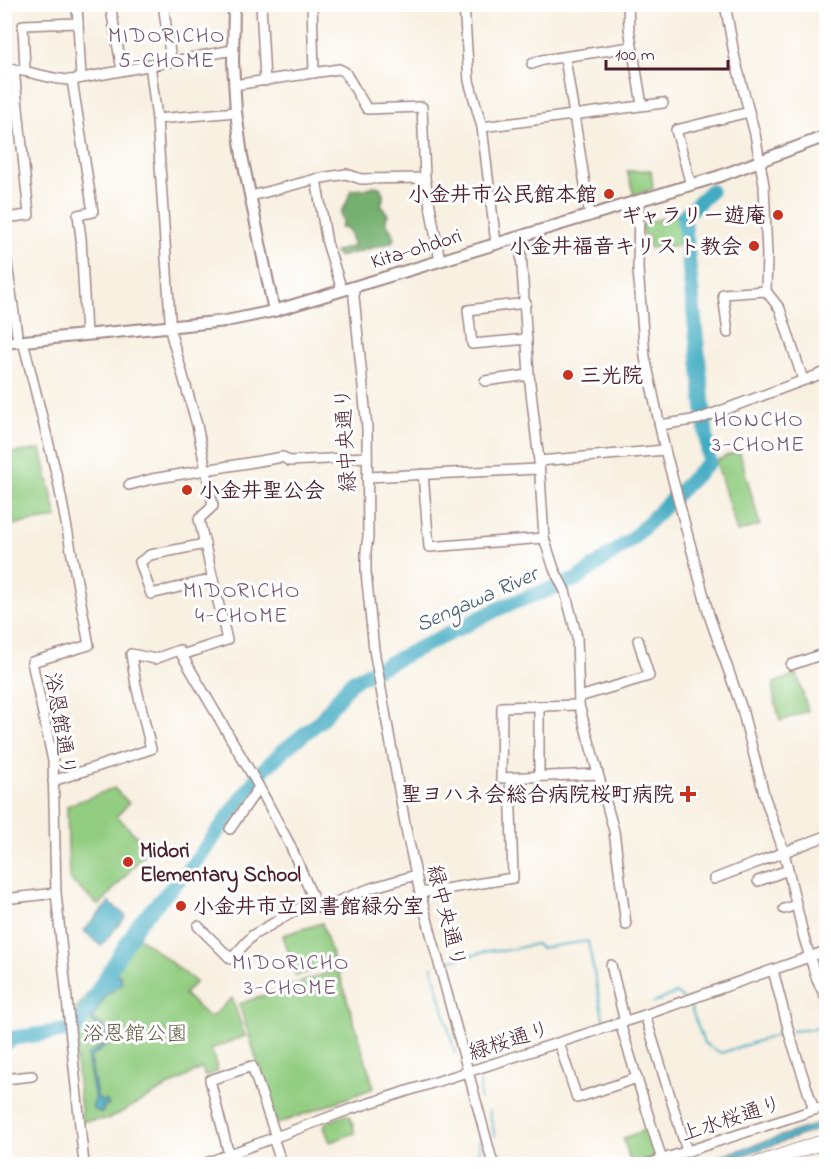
<svg xmlns="http://www.w3.org/2000/svg" width="831" height="1169" font-family="'Indie Flower','Klee One',sans-serif">
<style>
.green{fill:#92cd81;stroke:#6e7656;stroke-width:1.5}
.forest{fill:#75b06f;stroke:#60684d;stroke-width:1.5}
.water{fill:#43acc3;stroke:#466677;stroke-width:1.5}
.lines{fill:none;stroke-linecap:round;stroke-linejoin:round}
.stream{stroke:#43acc3;stroke-width:2}
.river{stroke:#43acc3;stroke-width:15}
.minor-casing{stroke:#a18886;stroke-width:12}
.tertiary-casing{stroke:#a18886;stroke-width:14}
.primary-casing{stroke:#a18886;stroke-width:16}
.minor{stroke:#fff;stroke-width:9}
.tertiary{stroke:#fff;stroke-width:10}
.primary{stroke:#fff;stroke-width:14}
.poi-dot{fill:#c8321e;stroke:#fff;stroke-width:2}
.labels{text-anchor:middle;stroke-width:6;stroke-linejoin:round;paint-order:stroke}
.poi-label{font-size:21px;font-weight:bold;fill:#4a1f2b;stroke:#fff;text-anchor:end}
.street-label{font-size:21px;fill:#4a1f2b;stroke:#fff}
.park-label{font-size:21px;fill:#635c49;stroke:#fff}
.neighbourhood-label{font-size:22px;letter-spacing:1.5px;fill:#73556f;stroke:#fff}
.water-label{font-size:22px;font-style:italic;fill:#475e6f;stroke:#fff}
</style>
<rect width="100%" height="100%" fill="#fff"/>
<filter id="ink" filterUnits="userSpaceOnUse"><feTurbulence type="fractalNoise" baseFrequency=".0167" numOctaves="2"/><feDisplacementMap in="SourceGraphic" scale="12" xChannelSelector="R" yChannelSelector="G"/><feConvolveMatrix kernelMatrix="1 2 1 2 8 2 1 2 1" color-interpolation-filters="sRGB"/></filter>
<filter id="wash" filterUnits="userSpaceOnUse"><feTurbulence type="fractalNoise" baseFrequency=".008" numOctaves="4" result="noise"/><feDisplacementMap in="SourceGraphic" scale="24" xChannelSelector="R" yChannelSelector="G"/><feGaussianBlur stdDeviation="1.35" result="paint"/><feColorMatrix in="noise" values="0 0 0 0 0 0 0 0 0 0 0 0 0 0 0 0 0 1.4 0 .05"/><feComposite in="paint" operator="in"/></filter>
<g filter="url(#wash)">
<rect width="100%" height="100%" fill="#f8f0e1"/>
<g class="green">
<polygon points="651,170 653,189 634,195 627,171"/>
<polygon points="680,213 682,245 649,248 649,235 643,235 642,224"/>
<polygon points="41,449 57,518 5,526 5,454"/>
<polygon points="739,450 760,525 737,532 716,461"/>
<polygon points="797,674 808,711 780,721 773,692 774,683"/>
<polygon points="114,788 129,803 117,816 149,849 99,906 69,879 67,806"/>
<polygon points="322,923 335,963 296,976 283,935"/>
<polygon points="135,934 196,982 184,994 210,1018 232,998 245,1036 211,1049 218,1071 205,1077 202,1068 109,1119 82,1121 71,1015"/>
<polygon points="338,969 374,1088 277,1124 239,1004"/>
<polygon points="346,1115 350,1116 355,1133 330,1142 324,1127 326,1122"/>
<polygon points="649,1129 658,1156 631,1164 623,1138"/>
</g>
<path class="forest" d="M374,186L380,187C383,193 385,197 381,204L388,215L386,218C387,227 392,230 395,238L390,243L339,257L335,254L336,251L354,246L348,229L340,228L343,221C338,213 342,210 346,204C348,200 349,194 351,190L365,189Z"/>
<g class="water">
<polygon points="109,902 126,916 101,946 84,931"/>
<polygon points="110,973 120,975 122,984 106,995 93,1017 96,1022 103,1025 112,1041 90,1058 97,1096 102,1102 106,1100 109,1105 102,1107 104,1110 101,1113 92,1108 95,1100 87,1056 108,1041 102,1028 93,1024 90,1016"/>
<polygon points="826,1121 826,1127 717,1164 697,1164"/>
</g>
<g class="lines">
<g class="stream">
<polyline points="445,962 493,950 503,951 536,944 540,948 588,941 603,1018 608,1023 618,1018"/>
<polyline points="432,967 455,1053"/>
<polyline points="653,1003 676,993 683,999"/>
<polyline points="689,1003 704,1043 721,1053 786,1032"/>
<polyline points="791,1031 814,1029 826,1025"/>
<polyline points="480,1099 480,1078"/>
<polyline points="489,1111 495,1136"/>
<polyline points="500,1152 503,1164"/>
<polyline points="479,1164 480,1129"/>
</g>
<g class="river">
<polyline points="93,998 139,923 193,865 261,772 284,750 319,722 351,682 502,607 577,579 632,539 709,462 684,216 711,191"/>
<polyline points="4,1044 14,1038 76,1029 87,1009"/>
</g>
</g>
</g>
<g filter="url(#ink)">
<g class="lines">
<defs>
<g id="minor">
<polyline points="110,4 122,70"/>
<polyline points="163,4 171,60"/>
<polyline points="261,4 265,81"/>
<polyline points="312,4 314,73"/>
<polyline points="464,4 469,81 482,127 496,244"/>
<polyline points="628,4 629,28 642,105"/>
<polyline points="725,4 735,59 755,134 764,185 767,255 766,291 780,309 803,380"/>
<polyline points="77,5 81,78"/>
<polyline points="565,58 590,216"/>
<polyline points="150,64 157,119 171,334 197,425 213,506 199,519 227,640 182,655"/>
<polyline points="532,64 542,60 631,47"/>
<path d="M4,69C28,69 49,80 72,80L233,50"/>
<polyline points="25,71 23,25 78,23"/>
<polyline points="72,80 93,212 78,215 81,238 86,334"/>
<polyline points="234,85 339,69 345,72 367,109 422,107 425,178 440,261"/>
<polyline points="157,119 236,112"/>
<polyline points="482,127 663,103"/>
<polyline points="316,179 327,243 342,290"/>
<polyline points="691,185 676,130 749,112"/>
<polyline points="251,196 316,179 346,174 361,179 425,178"/>
<polyline points="639,201 638,269 645,357 665,450 709,615 742,709 765,798 784,852 804,938 817,980 826,998"/>
<polyline points="4,218 29,215 14,69"/>
<polyline points="520,237 529,375 539,461 544,538 554,569 565,591 577,637 579,705 614,831 626,925"/>
<polyline points="4,243 18,341"/>
<polyline points="353,287 367,428 368,537 366,551 366,572 374,650 406,829 420,893 493,1164"/>
<polyline points="526,303 468,310 472,344 527,339"/>
<polyline points="728,333 723,294 766,291"/>
<polyline points="23,341 58,481 89,645 32,662 53,761 56,893 84,1164"/>
<polyline points="485,381 529,375"/>
<polyline points="660,425 699,419 826,372"/>
<polyline points="539,461 665,450"/>
<polyline points="423,474 429,547 544,538"/>
<polyline points="367,477 539,469"/>
<polyline points="129,485 152,479 283,457 289,461 367,457"/>
<polyline points="205,544 150,555 140,562 151,594 213,579"/>
<polyline points="791,665 826,653"/>
<polyline points="579,697 649,676 638,640"/>
<polyline points="579,705 502,707 501,778 598,774"/>
<polyline points="539,776 539,706"/>
<polyline points="53,781 151,749 136,685 131,654 155,659 179,650 258,785 290,845 317,907 321,908 371,888 416,875"/>
<polyline points="230,829 259,787"/>
<polyline points="714,879 826,836"/>
<polyline points="758,881 788,870"/>
<polyline points="420,893 513,878 510,778"/>
<polyline points="4,899 56,893"/>
<polyline points="784,909 796,905"/>
<polyline points="198,926 231,959 253,935 314,900"/>
<polyline points="611,965 625,1022"/>
<polyline points="773,970 790,1036 814,1110"/>
<polyline points="645,1015 687,1151"/>
<polyline points="620,1023 662,1160"/>
<polyline points="559,1043 577,1098 637,1078"/>
<polyline points="4,1079 32,1076"/>
<polyline points="273,1138 282,1164"/>
<polyline points="229,1155 210,1080 252,1066 276,1137"/>
<polyline points="203,1164 351,1109 645,1015 826,951"/>
<polyline points="648,1164 826,1106"/>
</g>
<g id="tertiary">
<polyline points="234,4 233,62 236,112 242,156 274,311"/>
<polyline points="4,343 226,321 274,311 720,176 826,136"/>
</g>
<polyline id="primary" points="758,1164 826,1141"/>
</defs>
<use href="#minor" class="minor-casing"/>
<use href="#tertiary" class="tertiary-casing"/>
<use href="#primary" class="primary-casing"/>
<use href="#minor" class="minor"/>
<use href="#tertiary" class="tertiary"/>
<use href="#primary" class="primary"/>
</g>
</g>
<g class="poi-dot">
<circle cx="609" cy="194" r="6"/>
<circle cx="778" cy="215" r="6"/>
<circle cx="754" cy="246" r="6"/>
<circle cx="568" cy="375" r="6"/>
<circle cx="187" cy="490" r="6"/>
<path d="M685 785h6v6h6v6h-6v6h-6v-6h-6v-6h6z"/>
<circle cx="128" cy="862" r="6"/>
<circle cx="181" cy="906" r="6"/>
</g>
<g class="labels">
<g class="poi-label">
<text x="597" y="201">小金井市公民館本館</text>
<text x="766" y="222">ギャラリー遊庵</text>
<text x="742" y="253">小金井福音キリスト教会</text>
<text x="580" y="382" text-anchor="start">三光院</text>
<text x="199" y="497" text-anchor="start">小金井聖公会</text>
<text x="674" y="801">聖ヨハネ会総合病院桜町病院</text>
<text x="140" y="857" text-anchor="start">Midori<tspan x="140" dy="24">Elementary School</tspan></text>
<text x="193" y="913" text-anchor="start">小金井市立図書館緑分室</text>
</g>
<g class="street-label">
<text transform="translate(416 248) rotate(-17)" y="7">Kita-ohdori</text>
<text transform="translate(345 440) rotate(-93)" y="7">緑中央通り</text>
<text transform="translate(61 724) rotate(81)" y="7">浴恩館通り</text>
<text transform="translate(447 916) rotate(76)" y="7">緑中央通り</text>
<text transform="translate(509 1040) rotate(-18)" y="7">緑桜通り</text>
<text transform="translate(731 1118) rotate(-18)" y="7">上水桜通り</text>
</g>
<g class="park-label">
<text x="135" y="1040">浴恩館公園</text>
</g>
<g class="neighbourhood-label">
<text x="167" y="42">MIDORICHO<tspan x="167" dy="25">5-CHOME</tspan></text>
<text x="759" y="426">HONCHO<tspan x="759" dy="25">3-CHOME</tspan></text>
<text x="242" y="597">MIDORICHO<tspan x="242" dy="25">4-CHOME</tspan></text>
<text x="291" y="969">MIDORICHO<tspan x="291" dy="25">3-CHOME</tspan></text>
</g>
<g class="water-label">
<text transform="translate(476 598) rotate(-24)" y="8">Sengawa River</text>
</g>
</g>
<rect width="831" height="1169" fill="none" stroke="#fff" stroke-width="24"/>
<path d="M606 60v9h122v-9" fill="none" stroke="#4a1f2b" stroke-width="3"/>
<text x="615" y="60" font-size="18" fill="#4a1f2b" stroke="#ffffff" stroke-width="4.5" paint-order="stroke">100 m</text>
</svg>
